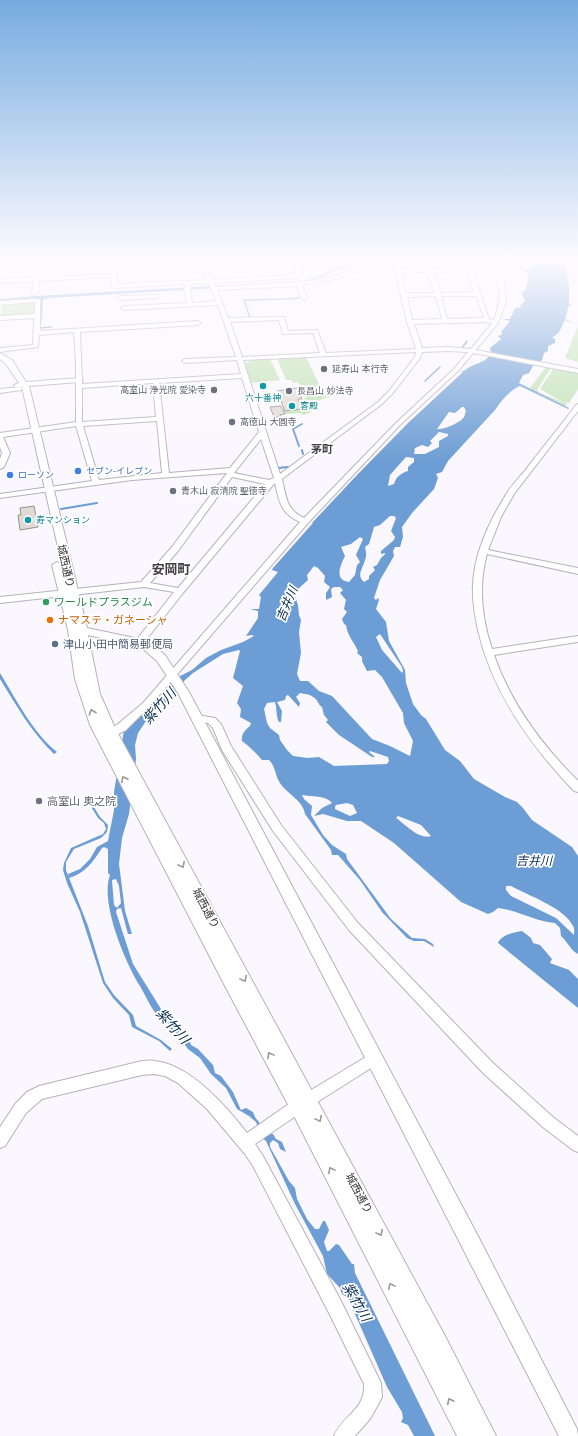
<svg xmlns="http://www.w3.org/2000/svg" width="578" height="1436" font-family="'PT Sans','Noto Sans JP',sans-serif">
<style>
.green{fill:#c1e2b3}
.water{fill:#6c9dd4;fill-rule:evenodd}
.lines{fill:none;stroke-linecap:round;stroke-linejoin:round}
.stream-far1{stroke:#6c9dd4;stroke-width:1.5}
.stream{stroke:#6c9dd4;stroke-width:2}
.building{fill:#e1d9d5;stroke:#98918d}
.minor-casing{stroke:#b6b2b9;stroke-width:2}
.tertiary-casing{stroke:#b6b2b9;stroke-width:2}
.minor{fill:#fff;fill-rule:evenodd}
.tertiary{fill:#fff;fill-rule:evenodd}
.oneway{stroke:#99989a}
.worship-dot{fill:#6b7280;stroke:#fff;stroke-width:1.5}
.culture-dot{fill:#0f9aa8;stroke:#fff;stroke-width:1.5}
.shop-dot{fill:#3f7fe0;stroke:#fff;stroke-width:1.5}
.leisure-dot{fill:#2e9e5b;stroke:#fff;stroke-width:1.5}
.food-dot{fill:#e8710a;stroke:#fff;stroke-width:1.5}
.service-dot{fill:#5c6f8a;stroke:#fff;stroke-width:1.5}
.labels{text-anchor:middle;stroke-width:3.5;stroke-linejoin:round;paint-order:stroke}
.far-worship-label{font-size:9px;fill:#5b616d;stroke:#fff;text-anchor:start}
.far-culture-label{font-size:9px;fill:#0d838f;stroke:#fff;text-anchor:start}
.far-shop-label{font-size:9px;fill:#366cbe;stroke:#fff;text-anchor:start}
.far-quarter-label{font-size:11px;font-weight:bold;fill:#433f45;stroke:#fff}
.street-label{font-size:11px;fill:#333234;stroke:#fff}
.leisure-label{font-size:11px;fill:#27864d;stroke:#fff;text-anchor:start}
.food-label{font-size:11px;fill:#c56008;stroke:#fff;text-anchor:start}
.service-label{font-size:11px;fill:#4e5e75;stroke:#fff;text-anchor:start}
.worship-label{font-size:11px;fill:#5b616d;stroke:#fff;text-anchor:start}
.water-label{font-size:12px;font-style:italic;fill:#052a4e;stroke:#fff}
.quarter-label{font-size:13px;font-weight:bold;fill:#433f45;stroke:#fff}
.near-water-label{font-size:14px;font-style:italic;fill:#052a4e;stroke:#fff}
</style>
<rect width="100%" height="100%" fill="#fbf7fe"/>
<g class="green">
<polygon points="37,302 36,314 1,317 2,304"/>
<polygon points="577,328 578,328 578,362 565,358"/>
<polygon points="289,357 306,357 319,384 329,397 313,402 314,405 320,408 304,415 299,413 285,414 283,410 289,411 303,409 301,403 303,403 302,400 306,397 298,382 293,383 292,380 286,380 277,359"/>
<polygon points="267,358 270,359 280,380 251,383 243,363 252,361 252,359"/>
<polygon points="546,367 551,368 537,390 540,393 568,404 565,406 529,389"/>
<polygon points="554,368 578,373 578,389 569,403 563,402 540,389"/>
</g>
<g class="water">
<polygon points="355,261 364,261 315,279 301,283 49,298 43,300 41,326 39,326 40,298 0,301 0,299 36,296 300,281 311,279"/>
<path d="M505,261H509L528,270L532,265V261H562L568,275L567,281L569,284V304L573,306L569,305L565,319L578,325L565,320L559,332L552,338L555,339V343L548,346V351L544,353L542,360L533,366L529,373L523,375L519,383L569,408L568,409L520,386C511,389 501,401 495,410L448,461L442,472L436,474L438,478L434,489L412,513L402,527L403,537L400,547H395L393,551L394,556L380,580L374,598L376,600L378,598L379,600L376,609L386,622L389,641L405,670L406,683L413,704L421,715L426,719L445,750L460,761L474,779L505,797L517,802L523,808L532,820L572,847L578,856V954C571,951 567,941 561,936L560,928L555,923C536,922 518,910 498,908L493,912L488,914L461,902L394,843L361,821H347L323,814L314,816L322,808L332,803C326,795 311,797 302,795L304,799L312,806L311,815L323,835L332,845L346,854L347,859L391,919L412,938L425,939L433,944L434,947L424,941H414L407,938L382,912L360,880L338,855H332L331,850L305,814C303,800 287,794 280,783C275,776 276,767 269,760H262C256,753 250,747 242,741C241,734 245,730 250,726L251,723L240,717L241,709L237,703L243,686L233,678L240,651L239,650L223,654L193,673L185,680L169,700L152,712L138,733L135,745L136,759L129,814L122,838L119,864L125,911L132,934H128L121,908L117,909L116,912L133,964L161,1009L163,1015L174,1021L175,1026L188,1037L191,1045L198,1049L213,1065L215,1073L221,1076L233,1092L240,1108L241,1110L246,1108L253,1112L255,1117L268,1134H273L276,1139L282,1142L286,1152L280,1149L278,1143L273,1140L270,1143V1147L289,1181L295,1188L297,1199L307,1219L315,1229H319L323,1221H325L329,1230L324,1242L327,1251H329L336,1244L339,1245L352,1264H354L355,1273L435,1436H414L408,1425L401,1422L403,1418L402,1412L387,1387L348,1298L342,1294L340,1288L327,1274L323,1256L295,1204L266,1141L262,1138L256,1122L249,1116L237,1109L226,1088L211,1074L200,1058L188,1049L176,1033L170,1029L169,1024C153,1018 147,996 138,983C124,959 100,902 110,875L108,873V849L104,847L102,848C94,861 84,874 69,878L68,874L80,869L90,859L97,847L108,841L114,810V792L124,730L141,711L146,712C154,703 166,698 172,687L169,686L178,677L192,670L206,658L221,650L243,642L254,636L252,635L246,636L258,618V611L250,609H259L261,597L259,595L278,572L272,570L273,568L313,523H312L358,474L408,423L463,372L460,371H464C471,364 487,363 491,353L490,348L501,339L498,336L503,334L501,332L510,321L502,319H510L515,308L522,307L520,305L525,301L521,292L525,291L529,277L525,271ZM462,407H464L466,411C465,413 465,415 464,417C460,423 443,430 437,429L449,412L455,413ZM439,432L448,434V436L439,441V447L425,454H414L415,448L422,445L428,447L432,443L430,441ZM406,457L414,458V462L408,467V471C401,473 396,477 394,484L388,486L390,475ZM390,516H394L396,518L391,531L395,537L394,540L381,551V554L385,553V554L381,558L377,565L373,567L375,570L369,576V579L364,582C356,576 363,568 365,560C367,556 366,552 365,547L369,544L374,527L380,525ZM360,537L363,539L356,555L360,562L357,565L355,575L349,582C334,580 340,566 345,556L341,547L351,544ZM314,566L318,568L325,576L324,582L330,587L326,593V600L332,597L331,589L334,587H340L343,590L340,593L346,600L344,609L347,612L342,619L344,624L346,625C347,635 354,642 358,651L357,653L362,657V661L367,671L375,670L382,677L403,713L404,723L413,741L410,756L390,746L372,739L332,696L319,691L308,681H300L297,674L301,653L299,632L301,620L299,615L298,605L295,596L297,590L308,580L307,575ZM380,634L402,667L403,671L402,673L382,650L376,637ZM300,693C304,694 310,694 313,697C318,699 318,705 322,707L324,715L328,720L326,722L339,735L372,757H375L369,752L370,751L388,757L389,761L387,764L334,766L319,757L308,758L293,756L287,750L280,740L279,735L270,728L267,723L264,709L267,703L275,702C277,708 276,717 279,722H281L282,711L277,702L285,700L286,696L288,695L299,707L300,703L296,697ZM347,803L353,805L357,813L350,816L335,809V807L336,805ZM398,816L421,825L431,836C419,840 405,824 396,818ZM116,879L119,886L121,903L117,908L114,905L112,880ZM506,886H511C527,895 565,908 573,926C575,928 574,932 574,935L556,918L511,896L506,890Z"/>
<path d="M0,673C16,699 33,733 57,752L54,754C32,733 16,705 0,679Z"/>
<polygon points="92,804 100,817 108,825 107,832 101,838 74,849 66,862 66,870 88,926 105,982 114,995 133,1015 136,1026 161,1040 172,1049 170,1051 159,1041 132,1027 129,1015 113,998 103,983 80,912 67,883 63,870 64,863 71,848 103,834 106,829 104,823 98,818 90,805"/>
<path d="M522,931L531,938L533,943L540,945L552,959L550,963L569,970L578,979V1008L498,943C501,935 515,932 522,931Z"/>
</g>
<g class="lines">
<g class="stream-far1">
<polyline points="289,299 299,298"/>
<polyline points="250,318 244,300 287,299"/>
<polyline points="39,328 51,327"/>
<polyline points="462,348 467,341"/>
<polyline points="425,381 440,367"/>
</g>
<g class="stream">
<polyline points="299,446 293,429 302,424"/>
<polyline points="302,450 303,454"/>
<polyline points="278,468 288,467"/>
<polyline points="233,473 243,475"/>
<polyline points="61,509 97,503"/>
</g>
</g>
<g class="building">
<polygon points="297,388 302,399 298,399 302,409 285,411 277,391"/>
<polygon points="281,406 285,414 280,415 281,417 274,417 270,407"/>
<polygon points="34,506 38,527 20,530 18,515 21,515 20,508"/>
</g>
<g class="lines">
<defs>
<g id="minor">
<path d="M47,261H53L51,277L111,274L110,261H116V274L118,275L116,276L117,284L206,280L200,261H205L211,280L294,275L296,273L294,261H300L302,273L297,278L214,283L216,287L312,281L332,277L377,261H385L336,279L302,285L307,298L304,300L301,298L297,286L217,290L228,318L284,317L288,331L317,330L326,353L416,349L407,322L393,261H399L401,269H426L423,261H428L431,269L465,268L462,261H467L472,269L489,319L494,320C504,291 501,286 485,261H490L504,282L506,302L498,323L458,371L400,425L308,523L149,707L126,730L105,741L101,740L100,737L101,734L118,724L143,703L300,522C281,514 279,501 275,483L273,485L183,593L142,645H136L134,643L174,592L144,587L0,603V597L141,582L172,547L227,473L132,480L0,498V494L92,481L76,426L3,437L10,453L4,467L0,469V459L2,453L0,447V433L76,422V361L74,332L39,335L38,347L0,352V348L33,345L34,318L0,320V316L35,314V302L0,305V301L40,299V331L198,321L201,323L198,325L80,332L82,384L241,374L237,360L185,363L182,361L185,359L236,357L218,305L124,310L121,308L124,306L187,303L184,290L185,284L114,288L111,286V277L39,281L38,293L35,295L32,293L34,281L0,283V279L45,277ZM466,271L474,292L441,293L433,272ZM427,272L435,293H406L401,273ZM207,283L209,284L216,301L192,303L190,290L191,284ZM436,296L442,319L412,320L407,297ZM441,296H476L484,318L447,319ZM279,320L283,334L313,333L320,353L242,357L230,322ZM487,322L492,323L471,349L448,347L422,348L414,324ZM448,351L468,352L454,369L396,423L304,518C286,510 286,496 282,479L382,404L393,393L420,358L422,352ZM416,352L415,357L389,391L378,402L280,474L243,360ZM242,378L259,432L230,468L169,473L159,383ZM153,383L156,417L82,422V388ZM157,421L162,473L99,480L83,426ZM261,439L274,478L269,480L234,473ZM232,477L265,484L178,588L150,583L178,551Z"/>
<polygon points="249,261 254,261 255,262 252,264"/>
<polygon points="158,295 158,297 156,298 120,300 117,298 120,296"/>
<polygon points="20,387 22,388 22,390 0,393 0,389"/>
<path d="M578,404V411L574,416L514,494L501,517L488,550L578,568V574L487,554C478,586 482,619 492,649L578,636V642L494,655C511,704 542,745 578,781V792L574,791C530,745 492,692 478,630C475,616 472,600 473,585C474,555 488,524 504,498C509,488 517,480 524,472C541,449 559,428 576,405Z"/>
<polygon points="197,715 215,718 221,724 231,746 281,825 357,922 493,1063 554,1118 578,1136 578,1152 573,1150 544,1128 483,1073 349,930 273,831 222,750 213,728 208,723 193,720 192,718"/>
<path d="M374,1052L379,1053L381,1058L379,1063L303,1111L255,1144L263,1156L341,1301L381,1383L382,1397L379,1403L370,1419L355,1436H334C343,1414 365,1412 364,1384L329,1313L253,1166L245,1154L207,1109L178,1083L165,1076L154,1074L142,1075L42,1099L26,1113L5,1146L0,1148V1127L16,1103L27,1092L39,1086L142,1061C146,1061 150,1060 154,1061C190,1064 226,1106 247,1133L293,1101Z"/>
</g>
<g id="tertiary">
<polygon points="470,349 578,369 578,373 473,353 469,351"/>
<polygon points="0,353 12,360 26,382 79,378 83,380 79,382 29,386 87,628 149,641 165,655 189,692 479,1238 577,1429 578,1436 559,1436 178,693 157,661 141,647 88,635 100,694 115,728 445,1336 496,1436 457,1436 292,1112 225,986 90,725 75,679 68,630 52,565 57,562 62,565 22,387 15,387 14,385 19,383 6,364 0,359"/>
</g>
</defs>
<use href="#minor" class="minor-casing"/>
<use href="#tertiary" class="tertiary-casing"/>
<use href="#minor" class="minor"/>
<use href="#tertiary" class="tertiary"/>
</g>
<defs><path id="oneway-chevron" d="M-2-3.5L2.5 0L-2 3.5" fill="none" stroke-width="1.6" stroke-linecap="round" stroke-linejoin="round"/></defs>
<g class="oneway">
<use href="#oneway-chevron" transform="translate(92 712) rotate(-109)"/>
<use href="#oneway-chevron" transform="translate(124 779) rotate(-117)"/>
<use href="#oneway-chevron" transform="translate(182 865) rotate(62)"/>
<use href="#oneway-chevron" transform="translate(244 979) rotate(62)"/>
<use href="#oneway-chevron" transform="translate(270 1055) rotate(-118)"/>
<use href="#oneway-chevron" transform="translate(319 1119) rotate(62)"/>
<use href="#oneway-chevron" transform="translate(331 1170) rotate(-118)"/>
<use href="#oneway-chevron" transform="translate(380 1233) rotate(62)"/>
<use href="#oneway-chevron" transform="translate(391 1286) rotate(-118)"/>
<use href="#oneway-chevron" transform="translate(450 1401) rotate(-117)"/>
</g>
<linearGradient id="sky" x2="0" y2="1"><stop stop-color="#76abe0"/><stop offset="0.56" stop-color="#fdfbff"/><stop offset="1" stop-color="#fdfbff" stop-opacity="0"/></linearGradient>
<rect width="578" height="462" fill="url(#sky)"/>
<g class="worship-dot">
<circle cx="324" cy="369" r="4"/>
<circle cx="214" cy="390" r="4"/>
<circle cx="289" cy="391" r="4"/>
<circle cx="232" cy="422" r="4"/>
<circle cx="173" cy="491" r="4"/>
<circle cx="39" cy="801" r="4"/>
</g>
<g class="culture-dot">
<circle cx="263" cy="386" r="4"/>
<circle cx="292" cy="406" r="4"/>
<circle cx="28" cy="520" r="4"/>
</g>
<g class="shop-dot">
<circle cx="78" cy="471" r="4"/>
<circle cx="10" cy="475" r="4"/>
</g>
<circle class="leisure-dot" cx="46" cy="602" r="4"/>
<circle class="food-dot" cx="50" cy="620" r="4"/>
<circle class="service-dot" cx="55" cy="644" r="4"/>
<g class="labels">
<g class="far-worship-label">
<text x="332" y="372">延寿山 本行寺</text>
<text x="206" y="393" text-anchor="end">高室山 浄光院 愛染寺</text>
<text x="297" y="394">長昌山 妙法寺</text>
<text x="240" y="425">高徳山 大圓寺</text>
<text x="181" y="494">青木山 寂清院 聖徳寺</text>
</g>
<g class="far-culture-label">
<text x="263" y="401" text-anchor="middle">六十番神</text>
<text x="300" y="409">客殿</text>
<text x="36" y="523">寿マンション</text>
</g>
<g class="far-shop-label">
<text x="86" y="474">セブン-イレブン</text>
<text x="18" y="478">ローソン</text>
</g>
<g class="far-quarter-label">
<text x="322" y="453">茅町</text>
</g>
<g class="street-label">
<text transform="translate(66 566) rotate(77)" y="4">城西通り</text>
<text transform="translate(206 908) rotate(62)" y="4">城西通り</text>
<text transform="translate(359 1193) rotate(62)" y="4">城西通り</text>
</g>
<g class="leisure-label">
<text x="54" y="606">ワールドプラスジム</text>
</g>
<g class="food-label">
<text x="58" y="624">ナマステ・ガネーシャ</text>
</g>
<g class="service-label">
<text x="63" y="648">津山小田中簡易郵便局</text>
</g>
<g class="worship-label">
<text x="47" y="805">高室山 奥之院</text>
</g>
<g class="water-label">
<text transform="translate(287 604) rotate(-67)" y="4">吉井川</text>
<text x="534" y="865">吉井川</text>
</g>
<g class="quarter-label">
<text x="171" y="574">安岡町</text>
</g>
<g class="near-water-label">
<text transform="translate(159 706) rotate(-48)" y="5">紫竹川</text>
<text transform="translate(173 1026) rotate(48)" y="5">紫竹川</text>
<text transform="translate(357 1302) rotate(60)" y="5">紫竹川</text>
</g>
</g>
</svg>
